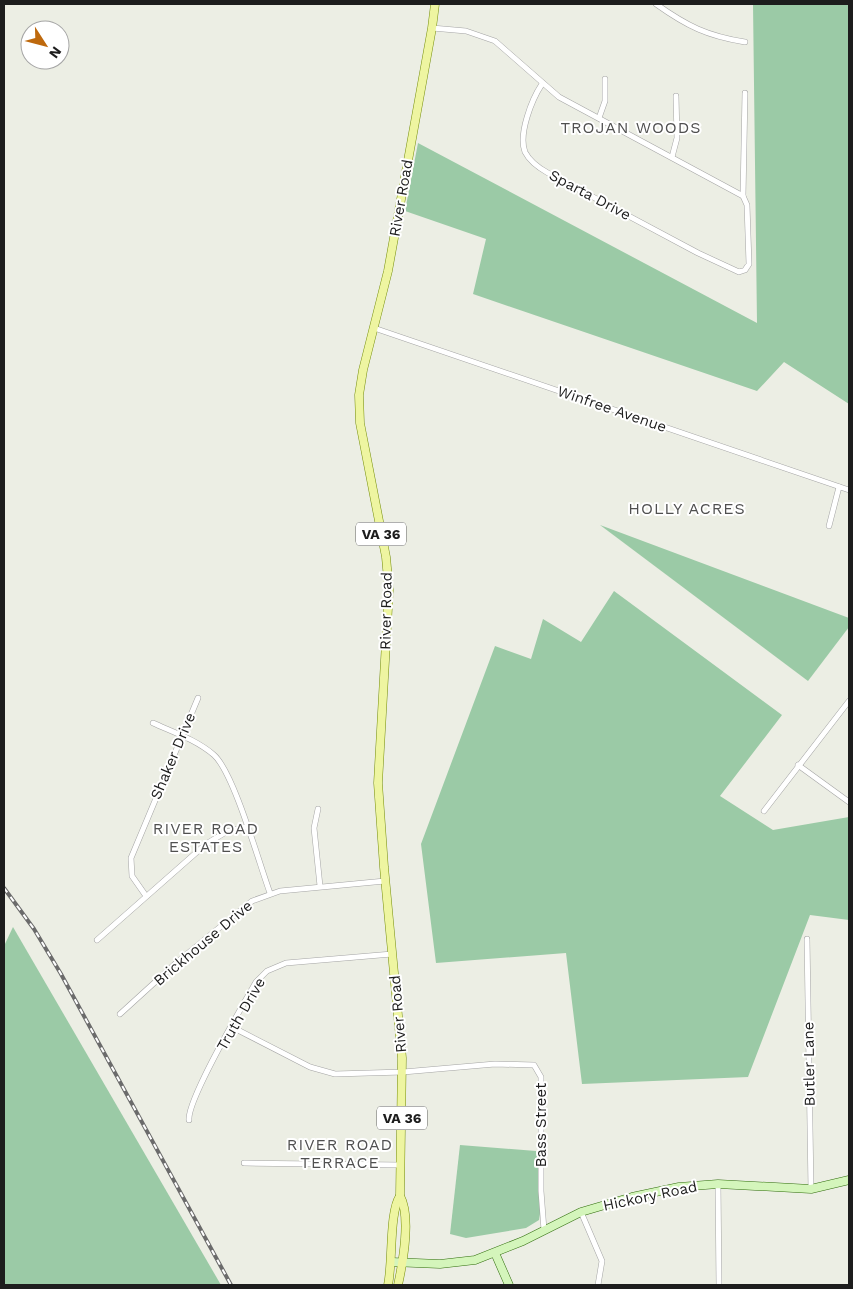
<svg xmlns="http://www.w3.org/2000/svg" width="853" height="1289" font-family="'Work Sans',sans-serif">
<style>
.forest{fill:#9bcaa6}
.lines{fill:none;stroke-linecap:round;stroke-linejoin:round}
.street-casing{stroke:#a4a4a4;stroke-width:6}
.secondary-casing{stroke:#306d0c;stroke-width:9}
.primary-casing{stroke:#748d0a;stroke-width:9}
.street{stroke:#fff;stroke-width:5}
.secondary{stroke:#d4f5bb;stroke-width:8}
.primary{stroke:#eef5a1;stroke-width:8}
.rail-casing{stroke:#6b6b6b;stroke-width:4}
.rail{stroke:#fff;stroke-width:2;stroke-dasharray:5.5;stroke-linecap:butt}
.labels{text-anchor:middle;stroke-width:4;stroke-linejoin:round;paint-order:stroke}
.shield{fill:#fff;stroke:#616161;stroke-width:1}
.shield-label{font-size:14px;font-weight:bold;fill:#1d1d1d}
.street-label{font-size:15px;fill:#1d1d1d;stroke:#fff}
.neighbourhood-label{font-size:16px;letter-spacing:1px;fill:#505050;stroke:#fff}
</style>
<rect width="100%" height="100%" fill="#eceee4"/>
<g class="forest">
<polygon points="753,4 849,4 849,404 784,362 757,391 473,294 486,239 405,211 418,143 757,323"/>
<polygon points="600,525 849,618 849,627 808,681"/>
<polygon points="614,591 782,715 720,796 773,830 849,817 849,920 810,915 748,1077 582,1084 566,953 436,963 421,844 495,646 531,659 543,619 581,642"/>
<polygon points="13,927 221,1285 4,1285 4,946"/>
<polygon points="460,1145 536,1151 544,1189 539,1220 526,1228 466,1238 450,1234"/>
</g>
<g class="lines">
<defs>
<g id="street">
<path d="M656,4C687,26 707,36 745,42"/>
<polyline points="432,28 466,31 495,41 559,97 743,196"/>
<path d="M542,84C532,99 518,134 525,152C530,162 539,168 548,173L698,253L739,272L745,270L749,264L747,205L743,196L745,93"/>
<polyline points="599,118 605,101 605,79"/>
<polyline points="672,157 677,138 676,96"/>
<polyline points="374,328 849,490"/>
<polyline points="829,526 839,487"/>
<path d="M153,723C173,732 197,740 214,755C234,773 259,863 270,893"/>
<polyline points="798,765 849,802"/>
<polyline points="318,809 314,828 320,886"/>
<polyline points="764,811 849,701"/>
<polyline points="146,896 132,876 131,858 198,698"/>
<polyline points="807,939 811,1189"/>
<polyline points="97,940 206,844 226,832 246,827"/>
<polyline points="120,1014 176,963 252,901 280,891 385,881"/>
<polyline points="232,1027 310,1067 335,1074 403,1072 495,1064 534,1065 541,1077 541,1191 544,1230"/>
<path d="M189,1120C187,1100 243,1005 256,982L267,971L286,963L392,954"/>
<polyline points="244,1163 401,1165"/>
<polyline points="718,1184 719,1285"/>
<polyline points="581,1212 602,1261 598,1285"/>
</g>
<g id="secondary">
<polyline points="495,1253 509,1285"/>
<polyline points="392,1262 440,1264 475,1260 523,1241 581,1212 632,1197 679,1187 718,1184 811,1189 849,1180"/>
</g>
<g id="primary">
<path d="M388,1285C393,1262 389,1212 400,1196"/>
<path d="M398,1285C403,1262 411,1216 400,1196L402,1058L384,867L378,783L389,590L386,557L360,423L359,395L363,370L388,271L432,28L435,4"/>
</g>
</defs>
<use href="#street" class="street-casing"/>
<use href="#secondary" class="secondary-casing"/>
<use href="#primary" class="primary-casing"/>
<use href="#street" class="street"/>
<use href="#secondary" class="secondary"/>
<use href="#primary" class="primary"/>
<defs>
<polyline id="rail" points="4,888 34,929 61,974 231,1285"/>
</defs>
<use href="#rail" class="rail-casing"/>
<use href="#rail" class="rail"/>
</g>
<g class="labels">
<g class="shield">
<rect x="356" y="522.5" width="50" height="23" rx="4"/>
<rect x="377" y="1106.5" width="50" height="23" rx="4"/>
</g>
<g class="shield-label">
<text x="381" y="539">VA 36</text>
<text x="402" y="1123">VA 36</text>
</g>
<g class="street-label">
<text transform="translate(590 195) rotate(28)" y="5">Sparta Drive</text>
<text transform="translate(401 198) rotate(-80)" y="5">River Road</text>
<text transform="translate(612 409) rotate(19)" y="5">Winfree Avenue</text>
<text transform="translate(386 611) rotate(-89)" y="5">River Road</text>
<text transform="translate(173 756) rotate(-67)" y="5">Shaker Drive</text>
<text transform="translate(203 943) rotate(-40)" y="5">Brickhouse Drive</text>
<text transform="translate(241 1014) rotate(-60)" y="5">Truth Drive</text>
<text transform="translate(398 1014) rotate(-95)" y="5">River Road</text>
<text transform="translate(809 1064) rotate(-91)" y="5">Butler Lane</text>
<text transform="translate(541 1125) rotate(-90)" y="5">Bass Street</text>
<text transform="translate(650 1196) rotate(-12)" y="5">Hickory Road</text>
</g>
<g class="neighbourhood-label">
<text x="631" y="133">TROJAN WOODS</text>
<text x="687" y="514">HOLLY ACRES</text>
<text x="206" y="834">RIVER ROAD<tspan x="206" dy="18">ESTATES</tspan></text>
<text x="340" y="1150">RIVER ROAD<tspan x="340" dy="18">TERRACE</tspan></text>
</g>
</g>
<rect width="853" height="1289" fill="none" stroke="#1d1d1d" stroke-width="10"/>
<g transform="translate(45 45) rotate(126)"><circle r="24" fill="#ffffff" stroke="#a5a5a5"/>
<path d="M0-4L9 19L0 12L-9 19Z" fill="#be690d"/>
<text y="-8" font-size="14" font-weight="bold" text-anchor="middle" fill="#1d1d1d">N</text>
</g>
</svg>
